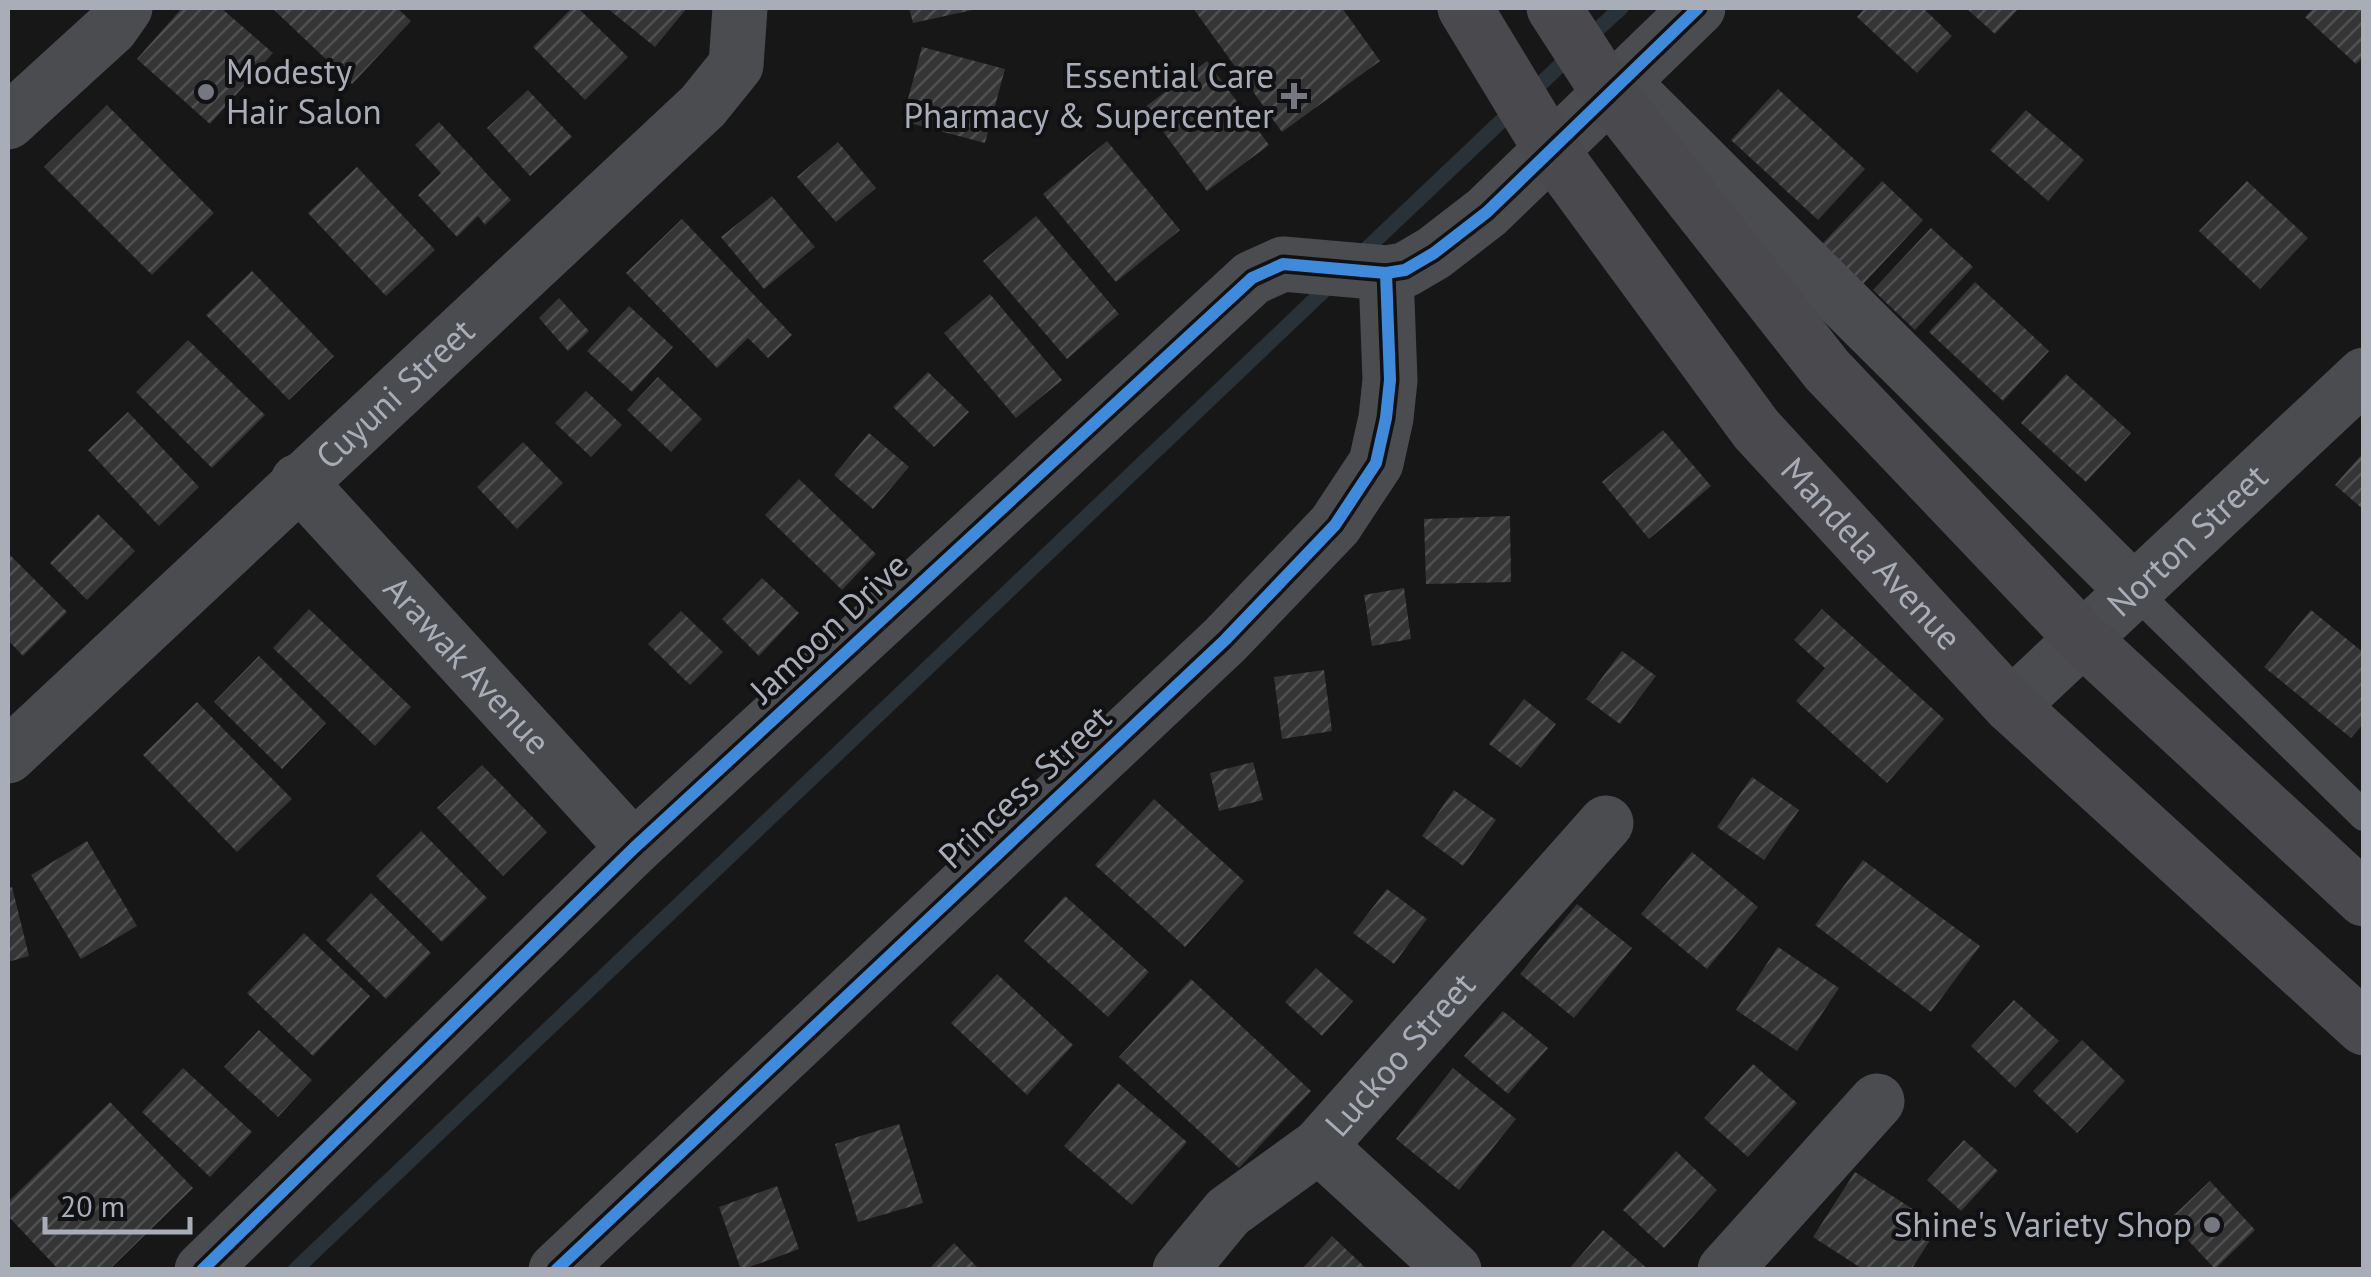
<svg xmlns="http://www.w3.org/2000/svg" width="2371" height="1277" font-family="'PT Sans',sans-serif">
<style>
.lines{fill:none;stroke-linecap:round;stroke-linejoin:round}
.stream{stroke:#2a3239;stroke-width:15}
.building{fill:url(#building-hatch)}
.service{stroke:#4b4c50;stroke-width:30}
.minor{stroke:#4b4c50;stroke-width:55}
.secondary{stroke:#4a4a4e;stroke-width:55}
.cycleway-casing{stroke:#111113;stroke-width:19}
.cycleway{stroke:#408adc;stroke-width:12}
.poi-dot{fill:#757880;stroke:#111113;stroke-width:4}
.labels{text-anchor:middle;stroke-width:8;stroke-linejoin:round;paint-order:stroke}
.poi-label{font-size:35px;fill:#a8adb8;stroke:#111113;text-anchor:end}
.street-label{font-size:35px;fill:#a8adb8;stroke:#111113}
</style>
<defs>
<pattern id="building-hatch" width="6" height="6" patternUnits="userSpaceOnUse" patternTransform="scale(2.5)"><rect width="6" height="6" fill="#353536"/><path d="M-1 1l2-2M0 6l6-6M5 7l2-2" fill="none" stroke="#4f5051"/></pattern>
</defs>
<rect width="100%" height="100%" fill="#171717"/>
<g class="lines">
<g class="stream">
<polyline points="1587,39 1621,8"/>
<polyline points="1359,256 1571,55"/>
<polyline points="295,1270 1332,283"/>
</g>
</g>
<g class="building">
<polygon points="182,8 221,8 273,53 210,124 137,59"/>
<polygon points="272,8 397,8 411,21 352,84"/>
<polygon points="572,8 578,8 628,57 585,100 533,47"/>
<polygon points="607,8 687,8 655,47"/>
<polygon points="909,8 977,8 977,9 913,23"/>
<polygon points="1193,8 1342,8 1380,61 1282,132"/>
<polygon points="1865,8 1923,8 1952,36 1917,73 1857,17"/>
<polygon points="1966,8 2019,8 1995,34"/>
<polygon points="2314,8 2364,8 2364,56 2356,64 2305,17"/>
<polygon points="922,47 1005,69 985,143 902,121"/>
<polygon points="1207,61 1269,145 1207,191 1145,107"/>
<polygon points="1778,89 1865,169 1818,220 1731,140"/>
<polygon points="528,90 572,137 530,176 487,128"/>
<polygon points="107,105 214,213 152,275 44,167"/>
<polygon points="2026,110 2084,160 2048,201 1990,150"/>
<polygon points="439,122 511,200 485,225 478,216 457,237 418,195 441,173 415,145"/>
<polygon points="1107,141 1180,230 1116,282 1043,194"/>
<polygon points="838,142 876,188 836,222 797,177"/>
<polygon points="357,167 435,250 386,296 308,213"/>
<polygon points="1882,181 1923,220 1863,284 1821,245"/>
<polygon points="2247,181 2308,238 2260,289 2199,231"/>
<polygon points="772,196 815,247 764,289 721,237"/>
<polygon points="1036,216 1119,314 1067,359 983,261"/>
<polygon points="682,219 792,335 768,358 748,338 717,368 626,273"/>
<polygon points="1931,228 1973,267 1915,330 1873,290"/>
<polygon points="252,271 334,356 289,400 206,315"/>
<polygon points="1975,282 2049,351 2003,401 1929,332"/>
<polygon points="990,294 1062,380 1016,418 944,333"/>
<polygon points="559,298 589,331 568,351 539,318"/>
<polygon points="629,306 673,347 632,392 587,351"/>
<polygon points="188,340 265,415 212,468 136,392"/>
<polygon points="928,372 969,412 934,447 893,407"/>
<polygon points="2066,374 2131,433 2086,482 2021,423"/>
<polygon points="658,377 702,419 671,452 627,410"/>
<polygon points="586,391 622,425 591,457 555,423"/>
<polygon points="128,412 199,487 159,526 88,450"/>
<polygon points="1663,430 1711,486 1649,539 1602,482"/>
<polygon points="869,433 909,467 873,509 834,475"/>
<polygon points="523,442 563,483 517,529 477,487"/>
<polygon points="2364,452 2364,510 2335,485"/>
<polygon points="799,479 876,554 842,590 765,515"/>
<polygon points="98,514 135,551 87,600 50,563"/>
<polygon points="1510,516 1511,582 1426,584 1424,519"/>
<polygon points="8,553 67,612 23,656 8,640"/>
<polygon points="762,578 799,613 759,656 722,619"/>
<polygon points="1404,588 1411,639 1372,646 1364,595"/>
<polygon points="309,609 411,707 375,746 273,648"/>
<polygon points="1822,609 1944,719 1887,783 1796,701 1825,668 1794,640"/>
<polygon points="2311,610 2364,653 2364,723 2351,738 2264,667"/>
<polygon points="681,611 723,652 690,685 648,644"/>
<polygon points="1622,651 1656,676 1620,724 1586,699"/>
<polygon points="259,656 326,723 282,769 214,702"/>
<polygon points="1324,670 1332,731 1282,739 1274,677"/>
<polygon points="1524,699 1556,724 1521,768 1489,744"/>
<polygon points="197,702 292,799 237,852 143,755"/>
<polygon points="1253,762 1263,800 1219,811 1210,773"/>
<polygon points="482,765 547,832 503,876 437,808"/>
<polygon points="1752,777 1799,810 1764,860 1717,827"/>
<polygon points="1454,790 1496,820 1463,866 1422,836"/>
<polygon points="1154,799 1244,881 1185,947 1095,865"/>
<polygon points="421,831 487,898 442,942 376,876"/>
<polygon points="87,841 137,926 81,959 31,875"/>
<polygon points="1692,852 1758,907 1707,969 1641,914"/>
<polygon points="1863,860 1980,946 1931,1012 1815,925"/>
<polygon points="12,887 29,956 8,962 8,888"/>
<polygon points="1387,889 1427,919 1394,964 1353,933"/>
<polygon points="371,893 431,953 386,999 326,940"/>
<polygon points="1065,896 1149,972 1108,1017 1024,941"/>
<polygon points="1577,904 1632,948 1574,1018 1520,974"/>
<polygon points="304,933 370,996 313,1056 247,993"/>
<polygon points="1778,947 1839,988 1797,1051 1736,1010"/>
<polygon points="1316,968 1353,1001 1322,1036 1285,1002"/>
<polygon points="997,974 1073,1045 1027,1095 951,1023"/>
<polygon points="1191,979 1311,1091 1239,1168 1119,1057"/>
<polygon points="2014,1000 2059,1041 2015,1088 1971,1046"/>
<polygon points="1503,1011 1548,1048 1508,1094 1464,1056"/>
<polygon points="259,1030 312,1080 278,1117 224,1067"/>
<polygon points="2082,1040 2125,1081 2077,1133 2033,1091"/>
<polygon points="1753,1064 1797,1103 1748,1157 1704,1118"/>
<polygon points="183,1068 252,1132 210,1177 142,1112"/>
<polygon points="1453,1068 1516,1119 1459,1190 1396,1139"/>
<polygon points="1118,1083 1187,1142 1132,1205 1064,1146"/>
<polygon points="110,1102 193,1188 109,1270 59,1270 8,1216 8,1202"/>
<polygon points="899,1124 923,1203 858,1222 835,1144"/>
<polygon points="1964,1140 1998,1171 1961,1211 1927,1180"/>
<polygon points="1676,1151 1717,1190 1664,1248 1623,1210"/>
<polygon points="1855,1172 1939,1226 1911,1270 1864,1270 1813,1237"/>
<polygon points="2210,1181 2255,1230 2215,1269 2169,1220"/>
<polygon points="777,1186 799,1249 741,1270 719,1207"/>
<polygon points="1603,1230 1649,1270 1568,1270"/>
<polygon points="1332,1236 1368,1270 1301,1270"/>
<polygon points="954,1243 980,1270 928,1270"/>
</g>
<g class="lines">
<polyline class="service" points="2134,591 2364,816"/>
<g class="minor">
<polyline points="1634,94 2134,591"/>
<polyline points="8,122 111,28 125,8"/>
<path id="s1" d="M298,481L634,848"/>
<path id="s2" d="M2011,706L2364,375"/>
<path id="s3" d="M8,756L703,106L736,65L740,8"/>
<polyline points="1319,1146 1454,1270"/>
<polyline points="202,1270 634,848 1252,278 1283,264 1386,273 1405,270 1434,253 1487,212 1698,8"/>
<polyline points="556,1270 1225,640 1335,525 1376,463 1386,418 1390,380 1386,273"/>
<path id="s4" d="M1180,1270L1228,1212L1319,1146L1606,823"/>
<polyline points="1725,1270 1877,1101"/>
</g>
<g class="secondary">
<path id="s5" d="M1465,8L1550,148L1756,429L2011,706L2364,1028"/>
<polyline points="1554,8 1609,93 1827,370 2082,638 2364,899"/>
</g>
<defs>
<g id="cycleway">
<polyline points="202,1270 634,848 1252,278 1283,264 1386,273 1405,270 1434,253 1487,212 1698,8"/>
<polyline points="556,1270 1225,640 1335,525 1376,463 1386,418 1390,380 1386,273"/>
</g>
</defs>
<use href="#cycleway" class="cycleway-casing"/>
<use href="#cycleway" class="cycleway"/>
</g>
<g class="poi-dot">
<circle cx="206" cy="92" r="10"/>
<path d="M1289 81h10v10h10v10h-10v10h-10v-10h-10v-10h10z"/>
<circle cx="2212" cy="1225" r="10"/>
</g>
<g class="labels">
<g class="poi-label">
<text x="226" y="84" text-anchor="start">Modesty<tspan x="226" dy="40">Hair Salon</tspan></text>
<text x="1274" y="88">Essential Care<tspan x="1274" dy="40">Pharmacy &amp; Supercenter</tspan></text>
<text x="2192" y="1237">Shine's Variety Shop</text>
</g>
<g class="street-label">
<text dy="12" stroke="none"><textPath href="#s3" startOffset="530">Cuyuni Street</textPath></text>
<text dy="12" stroke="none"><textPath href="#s2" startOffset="242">Norton Street</textPath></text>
<text dy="12" stroke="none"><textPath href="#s5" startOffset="682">Mandela Avenue</textPath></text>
<text transform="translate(829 628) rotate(-43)" y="12">Jamoon Drive</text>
<text dy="12" stroke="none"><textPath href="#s1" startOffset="250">Arawak Avenue</textPath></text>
<text transform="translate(1025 787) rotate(-43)" y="12">Princess Street</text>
<text dy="12" stroke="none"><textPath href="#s4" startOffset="310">Luckoo Street</textPath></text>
</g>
</g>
<rect width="2371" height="1277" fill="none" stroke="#a8adb8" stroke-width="20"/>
<path d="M45 1217v15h145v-15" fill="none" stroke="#a8adb8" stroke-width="5"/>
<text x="60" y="1217" font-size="30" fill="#a8adb8" stroke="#111113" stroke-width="8" paint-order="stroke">20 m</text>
</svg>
